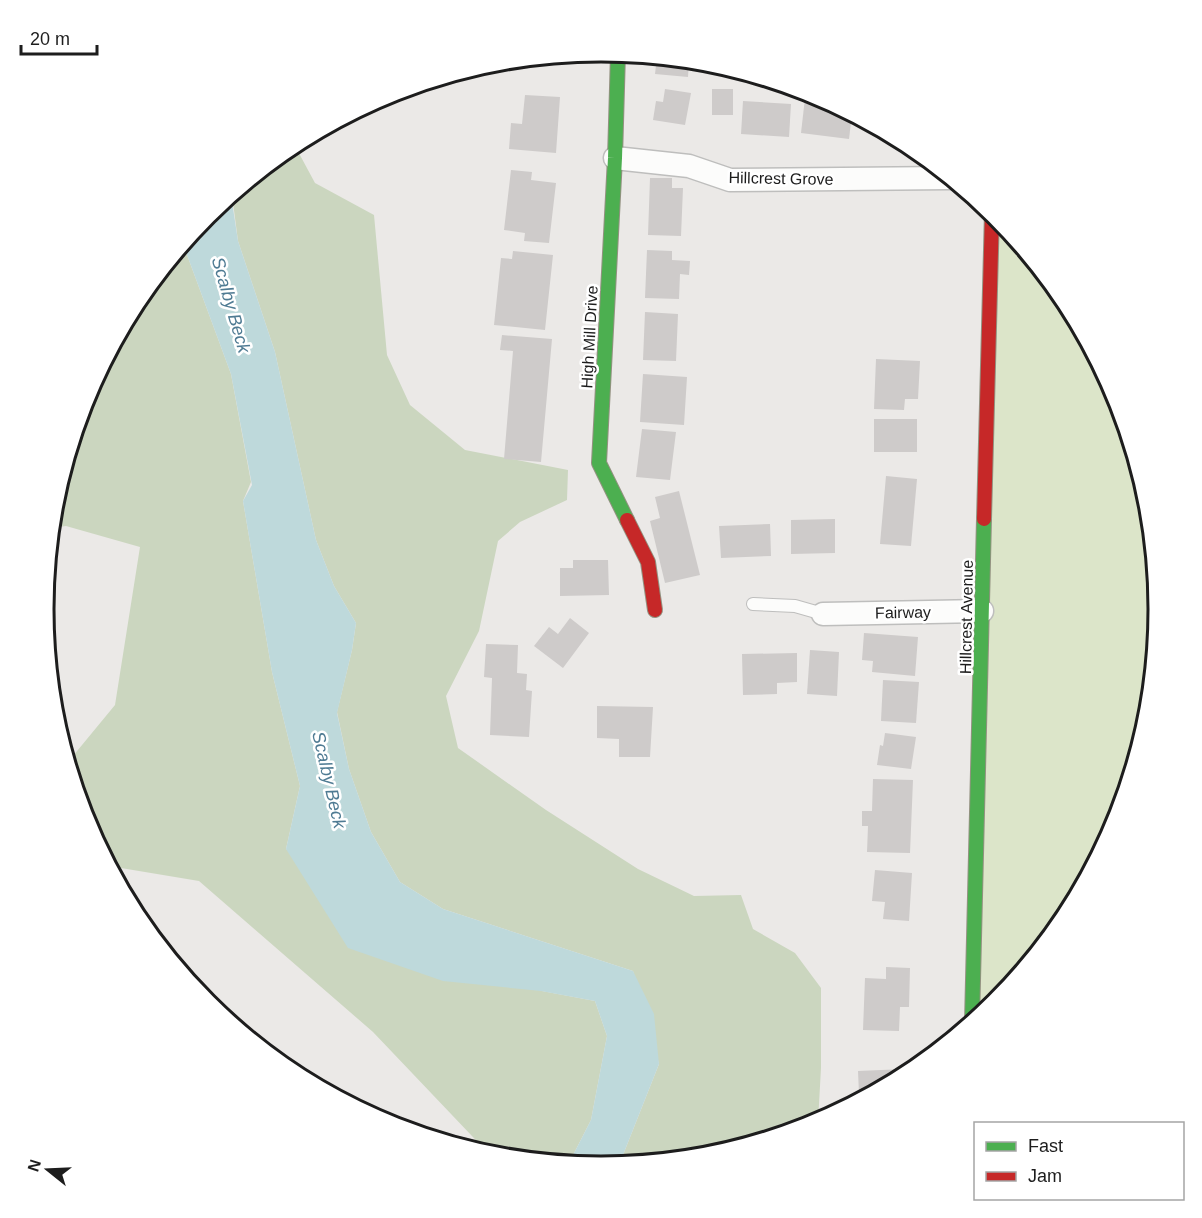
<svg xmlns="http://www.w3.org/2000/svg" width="1202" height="1218" font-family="Helvetica,sans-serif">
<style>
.grass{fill:#dce5c9}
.forest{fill:#cbd6bf}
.water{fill:#bed9db}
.building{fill:#cecbca}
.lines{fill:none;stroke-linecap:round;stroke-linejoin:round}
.lane-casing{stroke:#bebebd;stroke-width:14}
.street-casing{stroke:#bebebd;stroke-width:25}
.fast-casing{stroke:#939281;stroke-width:16}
.jam-casing{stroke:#939281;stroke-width:16}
.lane{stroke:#fcfcfb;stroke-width:12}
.street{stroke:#fcfcfb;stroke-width:22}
.fast{stroke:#4caf50;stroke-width:14}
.jam{stroke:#c62828;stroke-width:14}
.labels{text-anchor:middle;stroke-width:5;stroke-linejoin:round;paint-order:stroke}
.street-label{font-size:16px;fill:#1d1d1d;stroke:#fff}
.water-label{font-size:18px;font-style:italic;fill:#4f7b93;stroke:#fff}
.rim{fill:none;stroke:#1d1d1d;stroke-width:3}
</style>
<rect width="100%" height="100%" fill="#ebe9e7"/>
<polygon class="grass" points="995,215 1065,300 1116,396 1148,501 1158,609 1148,718 1116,823 1064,919 995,1003 972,1022"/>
<g class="forest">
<polygon points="294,144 315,183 374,215 387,355 410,405 465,450 568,470 567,500 520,522 498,541 479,631 446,696 458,748 546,810 638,869 694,896 741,895 753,929 795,953 821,988 821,1068 818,1122 814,1124 709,1156 619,1165 659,1064 633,971 443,909 400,882 371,832 349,769 337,712 352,650 356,623 334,586 316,540 275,352 238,241 232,195"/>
<polygon points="183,244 231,374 251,482 243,501 272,672 300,786 286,849 542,991 595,1001 607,1036 591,1120 569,1163 491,1156 373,1032 199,881 109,866 86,822 68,762 115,705 140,547 66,526 52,528 54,500 86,395 138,299"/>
</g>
<polygon class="water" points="231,195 238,241 275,352 316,540 334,586 356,623 352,650 337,713 349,769 371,832 400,882 443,909 633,971 654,1014 659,1064 619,1165 601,1166 569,1163 591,1120 607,1036 595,1001 541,991 443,981 348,948 286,849 300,786 272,672 243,501 252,485 231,374 183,244 207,215"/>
<g class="building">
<polygon points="657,57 689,60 688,77 655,74"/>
<polygon points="665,89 691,93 685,125 653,120 656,101 663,102"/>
<rect x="712" y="89" width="21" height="26"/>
<polygon points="525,95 560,97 556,153 509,149 511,123 522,124"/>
<polygon points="805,98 828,101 852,114 849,139 801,133"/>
<polygon points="743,101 791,104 789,137 741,134"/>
<polygon points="511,170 532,172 531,180 556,183 549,243 524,241 525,233 504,230"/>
<polygon points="650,178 672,178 672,188 683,188 681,236 648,235"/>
<polygon points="647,250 672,251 672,260 690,261 689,275 680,274 679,299 645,298"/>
<polygon points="513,251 553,255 545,330 494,325 501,258 512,259"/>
<polygon points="645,312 678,314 676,361 643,360"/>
<polygon points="502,335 552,339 541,462 504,459 513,351 500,350"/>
<polygon points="876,359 920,361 918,399 905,399 904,410 874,409"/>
<polygon points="643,374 687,377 684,425 640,422"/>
<rect x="874" y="419" width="43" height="33"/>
<polygon points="642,429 676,432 670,480 636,477"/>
<polygon points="886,476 917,479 911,546 880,544"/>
<polygon points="679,491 700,575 665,583 650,521 660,518 655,497"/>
<polygon points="835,519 835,553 791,554 791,520"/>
<polygon points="770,524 771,556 721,558 719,526"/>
<polygon points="573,560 608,560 609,595 560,596 560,568 573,568"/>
<polygon points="570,618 589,633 563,668 534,646 549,627 558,634"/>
<polygon points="864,633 918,637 915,676 872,672 873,661 862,660"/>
<polygon points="486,644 518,645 517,673 527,674 526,690 532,691 529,737 490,735 492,678 484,677"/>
<polygon points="810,650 839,652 837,696 807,694"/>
<polygon points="797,653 797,682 777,683 777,694 743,695 742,654"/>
<polygon points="883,680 919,682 916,723 881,721"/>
<polygon points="597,706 653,707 650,757 619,757 619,739 597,738"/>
<polygon points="885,733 916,737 911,769 877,765 880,745 883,746"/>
<polygon points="873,779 913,780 910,853 867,852 868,826 862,826 862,811 872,811"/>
<polygon points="875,870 912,873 909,921 883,919 885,902 872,901"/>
<polygon points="886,967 910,968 909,1007 900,1007 899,1031 863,1030 865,978 886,979"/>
<polygon points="904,1069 904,1076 864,1098 864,1094 859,1094 858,1071"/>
</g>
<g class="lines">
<defs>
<polyline id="lane" points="753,604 795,606 823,614"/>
<g id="street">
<polyline points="615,158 689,166 730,180 950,178"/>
<polyline points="823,614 982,611"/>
</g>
<g id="fast">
<polyline points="618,53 615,158 599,463 627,520"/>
<polyline points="972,1022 984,519"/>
</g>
<g id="jam">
<polyline points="984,519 992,212"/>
<polyline points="627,520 648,562 655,610"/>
</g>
</defs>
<use href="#lane" class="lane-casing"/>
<use href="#street" class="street-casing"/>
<use href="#fast" class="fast-casing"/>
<use href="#jam" class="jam-casing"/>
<use href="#lane" class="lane"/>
<use href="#street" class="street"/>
<use href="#fast" class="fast"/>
<use href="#jam" class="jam"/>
</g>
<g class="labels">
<g class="street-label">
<text transform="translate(781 178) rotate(1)" y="6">Hillcrest Grove</text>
<text transform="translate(589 337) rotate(-87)" y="6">High Mill Drive</text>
<text transform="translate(903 612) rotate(-1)" y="6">Fairway</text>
<text transform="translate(966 617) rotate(-89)" y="6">Hillcrest Avenue</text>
</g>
<g class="water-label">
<text transform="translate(231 305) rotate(74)" y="6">Scalby Beck</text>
<text transform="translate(329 780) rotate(77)" y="6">Scalby Beck</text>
</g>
</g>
<path d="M0 0H1202V1218H0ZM54 609a547 547 0 1 1 1094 0a547 547 0 1 1-1094 0Z" fill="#fff" fill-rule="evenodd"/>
<path class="rim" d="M54 609a547 547 0 1 1 1094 0a547 547 0 1 1-1094 0Z"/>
<rect x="974" y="1122" width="210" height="78" fill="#ffffff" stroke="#a5a5a5" stroke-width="1.5"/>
<rect x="986" y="1142" width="30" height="9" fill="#4caf50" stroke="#a5a5a5" stroke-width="1.5"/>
<text x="1028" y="1152" font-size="18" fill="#1d1d1d">Fast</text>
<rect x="986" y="1172" width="30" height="9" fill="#c62828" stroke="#a5a5a5" stroke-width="1.5"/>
<text x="1028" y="1182" font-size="18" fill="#1d1d1d">Jam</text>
<g transform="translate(48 1170) rotate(288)" stroke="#ffffff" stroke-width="4.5" paint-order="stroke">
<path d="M0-4.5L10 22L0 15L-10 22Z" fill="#1d1d1d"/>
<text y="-9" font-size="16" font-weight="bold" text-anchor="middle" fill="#1d1d1d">N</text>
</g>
<path d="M21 45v9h76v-9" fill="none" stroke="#1d1d1d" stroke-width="3"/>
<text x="30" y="45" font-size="18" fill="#1d1d1d" stroke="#ffffff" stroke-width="4.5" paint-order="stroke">20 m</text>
</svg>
